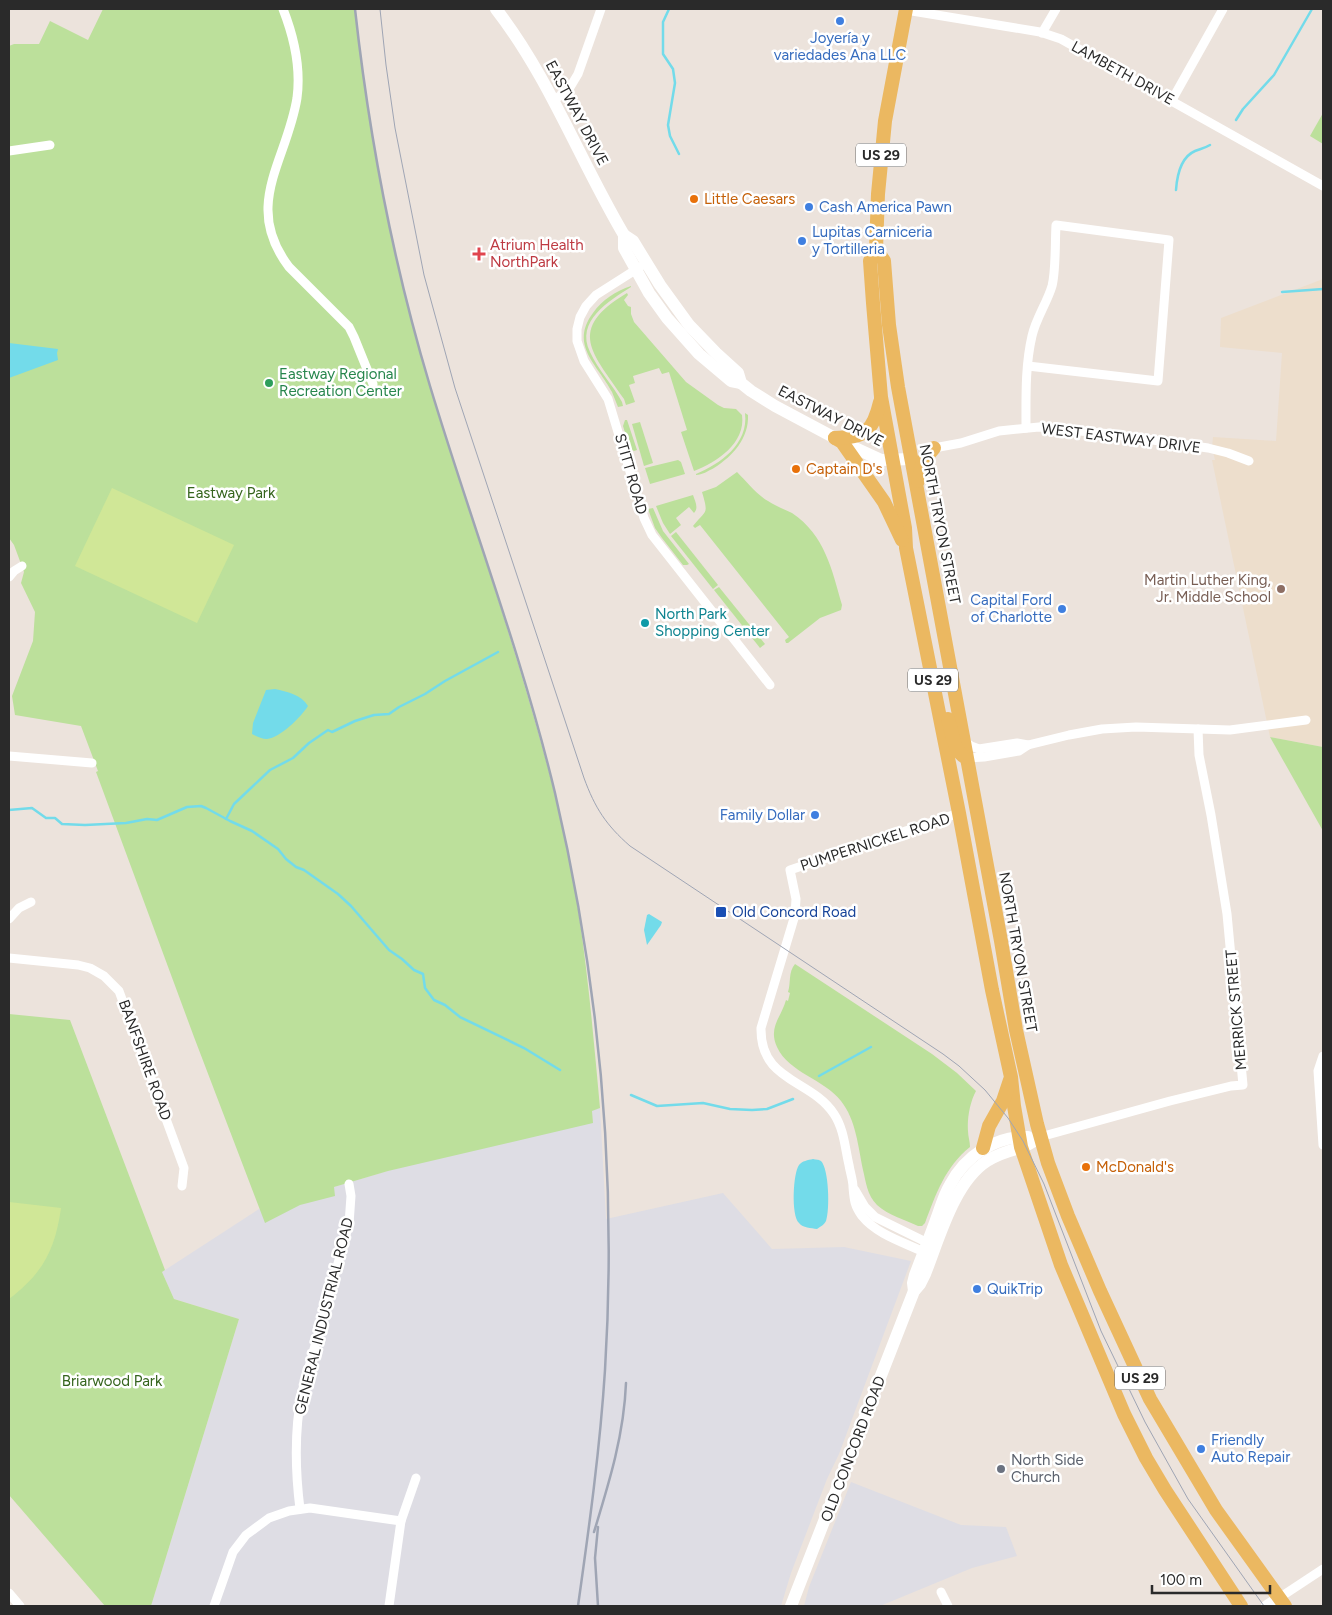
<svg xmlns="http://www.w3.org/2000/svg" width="1332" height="1615" font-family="Figtree,sans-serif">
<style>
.industrial{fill:#dedde4}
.education{fill:#eddecc}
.green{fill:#bce09b}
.pitch{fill:#d0e797}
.water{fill:#73dbea}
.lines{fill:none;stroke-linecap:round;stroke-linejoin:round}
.stream{stroke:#73dbea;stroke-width:2.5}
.street{stroke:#fff;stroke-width:9}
.secondary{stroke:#fff;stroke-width:12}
.primary{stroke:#ebb861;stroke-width:14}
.tram{stroke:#9fa5b4;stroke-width:1}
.rail{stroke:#9fa5b4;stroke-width:2.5}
.shop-dot{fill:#3f7fe0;stroke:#fff;stroke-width:2}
.food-dot{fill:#e8710a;stroke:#fff;stroke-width:2}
.health-dot{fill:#e0444e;stroke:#fff;stroke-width:2}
.leisure-dot{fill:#2e9e5b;stroke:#fff;stroke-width:2}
.education-dot{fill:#8d6e63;stroke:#fff;stroke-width:2}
.culture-dot{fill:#0f9aa8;stroke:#fff;stroke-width:2}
.transit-dot{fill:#1a4fb4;stroke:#fff;stroke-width:2}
.worship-dot{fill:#6b7280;stroke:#fff;stroke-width:2}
.labels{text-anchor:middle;stroke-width:5;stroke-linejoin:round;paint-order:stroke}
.shield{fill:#fff;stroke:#6a6a6a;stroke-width:1}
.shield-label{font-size:14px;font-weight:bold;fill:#2a2a2a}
.shop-label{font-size:15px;fill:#366cbe;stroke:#fff;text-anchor:start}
.street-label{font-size:15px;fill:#2a2a2a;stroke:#fff}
.food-label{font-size:15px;fill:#c56008;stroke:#fff;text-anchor:start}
.health-label{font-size:15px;fill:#be3a42;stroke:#fff;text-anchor:start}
.leisure-label{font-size:15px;fill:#27864d;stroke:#fff;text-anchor:start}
.park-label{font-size:15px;fill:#35641d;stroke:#fff}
.education-label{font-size:15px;fill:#785e54;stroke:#fff;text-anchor:end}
.culture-label{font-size:15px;fill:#0d838f;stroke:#fff;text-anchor:start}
.transit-label{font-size:15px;fill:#164399;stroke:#fff;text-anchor:start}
.worship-label{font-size:15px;fill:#5b616d;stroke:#fff;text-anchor:start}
</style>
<rect width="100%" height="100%" fill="#ece3dc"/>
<g class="industrial">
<polygon points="600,1108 606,1219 723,1193 772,1249 844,1247 911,1261 839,1454 827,1479 791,1573 781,1606 151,1606 239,1319 174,1299 162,1272 259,1209"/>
<polygon points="851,1482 961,1525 1006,1527 1017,1556 972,1568 880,1606 804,1606 809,1587"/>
</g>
<polygon class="education" points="1323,279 1323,747 1270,737 1212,460 1215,460 1212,447 1213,437 1276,441 1282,353 1220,347 1221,318"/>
<g class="green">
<path d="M103,9H355C369,137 393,264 430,387C474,530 525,670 560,816C583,912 591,1010 600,1108L592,1111L593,1123L388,1171L334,1187L335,1196L300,1205L265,1223L194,1037L96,772L98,771L81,726L15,715L12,696L33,641L35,612L21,583L24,572L14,545L9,538V46L14,44H39L50,21L88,40Z"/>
<polygon points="1323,113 1323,144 1310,136"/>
<path d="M631,286V287C609,301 575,321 590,352C598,370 613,385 622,402L623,406L618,407C616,402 614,397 612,392C598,365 569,345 593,313C602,300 616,291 631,286Z"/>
<path d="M627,293L628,295L624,300L628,306L631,307V314L634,322L686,382L718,405L724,408L736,409L742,415C746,443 717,462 694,471L681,432L687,430L669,372L662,374L659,368L633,376L635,383L629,385L635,402L626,405L624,399C593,353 565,330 627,293Z"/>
<path d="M745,413L748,415C749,438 733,456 714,468C708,471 702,475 696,475V474C720,464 749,444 745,413Z"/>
<polygon points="625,420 627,420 637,450 634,451 630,449 623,426"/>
<polygon points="640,422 653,463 644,466 632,424"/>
<polygon points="678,460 681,462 685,474 650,484 645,468"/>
<path d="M737,472C747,482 756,494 768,501C775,506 784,509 792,513C825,535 832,570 842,605L841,610L820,618L788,643H786L785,640L789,637L700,525L695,528L693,526C706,509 709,516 702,492L716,487Z"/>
<path d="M693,495C695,501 699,508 694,513L689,507L676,518L681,525L670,534L663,523L656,506Z"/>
<polygon points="653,508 663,531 689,564 687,565 683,565 662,538 655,528 648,509"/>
<polygon points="676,532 718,585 713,589 671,536"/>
<polygon points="719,587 765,644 760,648 714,590"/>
<polygon points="1270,737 1323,747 1323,831"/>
<path d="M795,964L932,1054L957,1073L976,1091C970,1102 967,1118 968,1131C968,1136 970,1142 970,1147C945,1167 936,1194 925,1223L922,1226H918C905,1220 888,1215 877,1205C867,1195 866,1182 863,1170C858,1146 856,1120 841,1101C824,1079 789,1073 777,1047C768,1027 781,1018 786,1000L788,1001L790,993L788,992C791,983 788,972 795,964Z"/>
<polygon points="9,1014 70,1020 165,1270 162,1272 174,1299 239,1319 151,1606 105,1606 9,1495"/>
</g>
<g class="pitch">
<polygon points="112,488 234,545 197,623 75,566"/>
<path d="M9,1202L61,1208C55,1250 43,1273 9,1299Z"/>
</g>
<g class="water">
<polygon points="9,343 58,349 57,353 58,360 9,378"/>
<path d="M275,689C287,692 301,694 308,706C301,717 280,738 267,739C262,739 256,736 252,734L253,723L266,690Z"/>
<polygon points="649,914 662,922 661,925 647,945 644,930 647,915"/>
<path d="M813,1159C816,1160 818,1159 821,1161C829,1169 830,1210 826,1221C824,1225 821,1226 817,1229C811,1228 803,1228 799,1223C791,1216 793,1173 799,1165C802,1161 808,1160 813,1159Z"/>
</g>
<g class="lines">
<g class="stream">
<polyline points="669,9 663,22 663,54 673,69 675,83 668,125 670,136 679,154"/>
<polyline points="1236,120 1243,109 1274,75 1312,9"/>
<path d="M1176,190C1177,176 1181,157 1195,151C1200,149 1205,148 1210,145"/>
<polyline points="1282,292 1323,289"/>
<polyline points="9,810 32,808 46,818 55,818 62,824 85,825 126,823 147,819 157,820 187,807 201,806 206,808 230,821 252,831 278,849 286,859 296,867 304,870 338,894 351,906 389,950 402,959 414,970 423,974 425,988 434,1000 445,1005 460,1017 524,1048 560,1070"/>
<polyline points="226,819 234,804 270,770 293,758 309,743 328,730 332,732 355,721 374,715 389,714 399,707 425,694 445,681 498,652"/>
<polyline points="819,1076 871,1047"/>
<polyline points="631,1095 657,1106 703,1103 730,1109 752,1110 767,1109 793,1099"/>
</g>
<g class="street">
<path d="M283,9C294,37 301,68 297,98C287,161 242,205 289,267L349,327L354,337L373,384"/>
<polyline points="906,10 1040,32 1061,39 1323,186"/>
<polyline points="1042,33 1056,9"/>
<polyline points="1172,100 1223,9"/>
<polyline points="553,101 569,89 578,74 601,9"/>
<polyline points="9,151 50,145"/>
<polyline points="640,267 596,295 586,306 580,317 577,329 577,341 584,361 608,399 644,518 652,535 770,685"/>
<path d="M1026,428C1026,398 1025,366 1032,336C1036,318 1047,303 1052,286C1056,271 1055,241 1056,225L1169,240L1158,381L1028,366"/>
<polyline points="934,448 961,443 999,431 1039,427 1111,434 1208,448 1228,453 1249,461"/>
<polyline points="9,577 14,571 22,566"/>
<polyline points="964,741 971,746 979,749 1017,743 1028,745"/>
<polyline points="9,756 92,763"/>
<polyline points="967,758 984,757 1019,751 1028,745 1069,735 1102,729 1136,727 1230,730 1306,720"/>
<polyline points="9,919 19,908 31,902"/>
<polyline points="9,958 78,965 90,968 104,976 119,991 184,1168 182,1186"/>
<polyline points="1323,1056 1318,1071 1323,1145"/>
<polyline points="1040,1137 1170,1101 1231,1086 1243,1085 1227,914 1211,815 1199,755 1198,729"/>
<polyline points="855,1190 865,1207 875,1217 932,1245"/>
<path d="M928,1254C906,1243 877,1235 862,1216C854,1205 854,1199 853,1187C853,1180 850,1172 849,1165C845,1148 844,1129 834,1114C811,1079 760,1082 761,1028L795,915L796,899L790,870L959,813"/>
<path d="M300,1509C295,1469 294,1431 302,1392L349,1224L351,1196L349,1184"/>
<polyline points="941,1592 948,1606"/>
<polyline points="9,1593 20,1606"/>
<polyline points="1279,1598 1323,1569"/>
<polyline points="214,1606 233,1552 246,1535 269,1518 289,1511 310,1508 401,1521"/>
<polyline points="389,1606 401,1521 416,1478"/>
</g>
<g class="secondary">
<path d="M496,9C549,77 580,161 624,235V248L649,293L667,318L699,354L731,381L741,383"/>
<polyline points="624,235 633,241 660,285 689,325 716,353 738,373 741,383 751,391 775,406 835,438"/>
<polyline points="842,442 881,460 911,459"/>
<path d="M914,1291L913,1283L915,1275C922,1256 930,1237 937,1217C941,1206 944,1195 950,1185C965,1156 995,1136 1028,1137"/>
<path d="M791,1606L914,1291L920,1284L925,1274C939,1239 954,1182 987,1161C998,1154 1008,1151 1020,1148C1027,1146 1034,1141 1040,1137"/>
<polyline points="1267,1606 1279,1598"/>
</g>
<g class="primary">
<polyline points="906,9 885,121 878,194 876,249 870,261 873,303 881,397 905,528 906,548 959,813 992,990 1011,1077 1014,1106 1021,1147 1061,1265 1124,1414 1146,1458 1165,1490 1241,1606"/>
<polyline points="876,249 884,261 889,325 898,387 1001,941 1016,1030 1037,1124 1048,1163 1068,1216 1100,1291 1150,1399 1216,1510 1285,1606"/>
<polyline points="835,438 842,442 884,502 902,540"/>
<path d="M835,438C865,437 873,432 880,402"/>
<polyline points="918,481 923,461 934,448"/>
<path d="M948,719C952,731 953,751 965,757"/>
<polyline points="983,1148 989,1126 1003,1101 1010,1080"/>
</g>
<path class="tram" d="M380,9L386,65L395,128L424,275L455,388L584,778C595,808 606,825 630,846L943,1054L959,1066L985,1090L1008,1118L1023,1141L1044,1184L1101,1331L1145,1422L1188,1499L1264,1606"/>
<g class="rail">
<path d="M355,9C369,136 393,263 430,386C471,522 522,655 555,793C599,981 617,1177 605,1370C600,1449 589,1528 578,1606"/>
<path d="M594,1532C609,1483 624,1435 626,1383"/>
<polyline points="598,1606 595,1558 598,1527"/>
</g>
</g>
<g class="shop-dot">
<circle cx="840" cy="21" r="5"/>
<circle cx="809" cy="207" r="5"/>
<circle cx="802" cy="241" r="5"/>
<circle cx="1062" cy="609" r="5"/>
<circle cx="815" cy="815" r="5"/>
<circle cx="977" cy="1289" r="5"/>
<circle cx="1201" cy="1449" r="5"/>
</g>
<g class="food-dot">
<circle cx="694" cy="199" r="5"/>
<circle cx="796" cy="469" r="5"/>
<circle cx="1086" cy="1167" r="5"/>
</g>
<path class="health-dot" d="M476.5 246.5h5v5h5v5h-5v5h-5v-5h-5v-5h5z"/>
<circle class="leisure-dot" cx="269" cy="383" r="5"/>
<circle class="education-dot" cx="1281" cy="589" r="5"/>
<circle class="culture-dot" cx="645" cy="623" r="5"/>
<rect class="transit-dot" x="715" y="906" width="12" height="12" rx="2.5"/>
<circle class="worship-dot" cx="1001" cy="1469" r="5"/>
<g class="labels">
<g class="shield">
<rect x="856" y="143.5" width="50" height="23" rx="4"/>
<rect x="908" y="668.5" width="50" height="23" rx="4"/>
<rect x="1115" y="1366.5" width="50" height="23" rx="4"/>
</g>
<g class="shield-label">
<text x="881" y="160">US 29</text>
<text x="933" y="685">US 29</text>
<text x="1140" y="1383">US 29</text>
</g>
<g class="shop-label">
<text x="840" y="43" text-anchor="middle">Joyería y<tspan x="840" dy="17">variedades Ana LLC</tspan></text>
<text x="819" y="212">Cash America Pawn</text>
<text x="812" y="237">Lupitas Carniceria<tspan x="812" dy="17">y Tortilleria</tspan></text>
<text x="1052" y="605" text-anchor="end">Capital Ford<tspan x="1052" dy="17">of Charlotte</tspan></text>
<text x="805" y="820" text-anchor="end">Family Dollar</text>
<text x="987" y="1294">QuikTrip</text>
<text x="1211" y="1445">Friendly<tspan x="1211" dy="17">Auto Repair</tspan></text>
</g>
<g class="street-label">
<text transform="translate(1123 73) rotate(29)" y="5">LAMBETH DRIVE</text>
<text transform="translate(577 113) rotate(62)" y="5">EASTWAY DRIVE</text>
<text transform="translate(831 416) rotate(27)" y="5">EASTWAY DRIVE</text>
<text transform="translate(1121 438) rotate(7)" y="5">WEST EASTWAY DRIVE</text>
<text transform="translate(631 474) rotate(74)" y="5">STITT ROAD</text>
<text transform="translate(940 524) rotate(79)" y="5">NORTH TRYON STREET</text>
<text transform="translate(875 842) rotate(-18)" y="5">PUMPERNICKEL ROAD</text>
<text transform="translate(1018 952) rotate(80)" y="5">NORTH TRYON STREET</text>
<text transform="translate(1236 1010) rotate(-95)" y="5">MERRICK STREET</text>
<text transform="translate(145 1060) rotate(70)" y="5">BANFSHIRE ROAD</text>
<text transform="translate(324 1316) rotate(-76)" y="5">GENERAL INDUSTRIAL ROAD</text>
<text transform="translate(853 1449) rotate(-69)" y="5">OLD CONCORD ROAD</text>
</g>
<g class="food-label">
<text x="704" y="204">Little Caesars</text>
<text x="806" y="474">Captain D's</text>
<text x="1096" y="1172">McDonald's</text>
</g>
<g class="health-label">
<text x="490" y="250">Atrium Health<tspan x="490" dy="17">NorthPark</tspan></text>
</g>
<g class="leisure-label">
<text x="279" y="379">Eastway Regional<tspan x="279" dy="17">Recreation Center</tspan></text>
</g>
<g class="park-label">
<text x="231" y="498">Eastway Park</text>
<text x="112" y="1386">Briarwood Park</text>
</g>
<g class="education-label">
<text x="1271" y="585">Martin Luther King,<tspan x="1271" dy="17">Jr. Middle School</tspan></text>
</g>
<g class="culture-label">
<text x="655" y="619">North Park<tspan x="655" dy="17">Shopping Center</tspan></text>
</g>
<g class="transit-label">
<text x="732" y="917">Old Concord Road</text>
</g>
<g class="worship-label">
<text x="1011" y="1465">North Side<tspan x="1011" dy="17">Church</tspan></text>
</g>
</g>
<rect width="1332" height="1615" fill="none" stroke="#2a2a2a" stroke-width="20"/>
<path d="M1152 1585v8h118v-8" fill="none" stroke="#2a2a2a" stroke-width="2.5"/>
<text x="1160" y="1585" font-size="15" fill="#2a2a2a" stroke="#ffffff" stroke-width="4" paint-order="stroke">100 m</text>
</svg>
